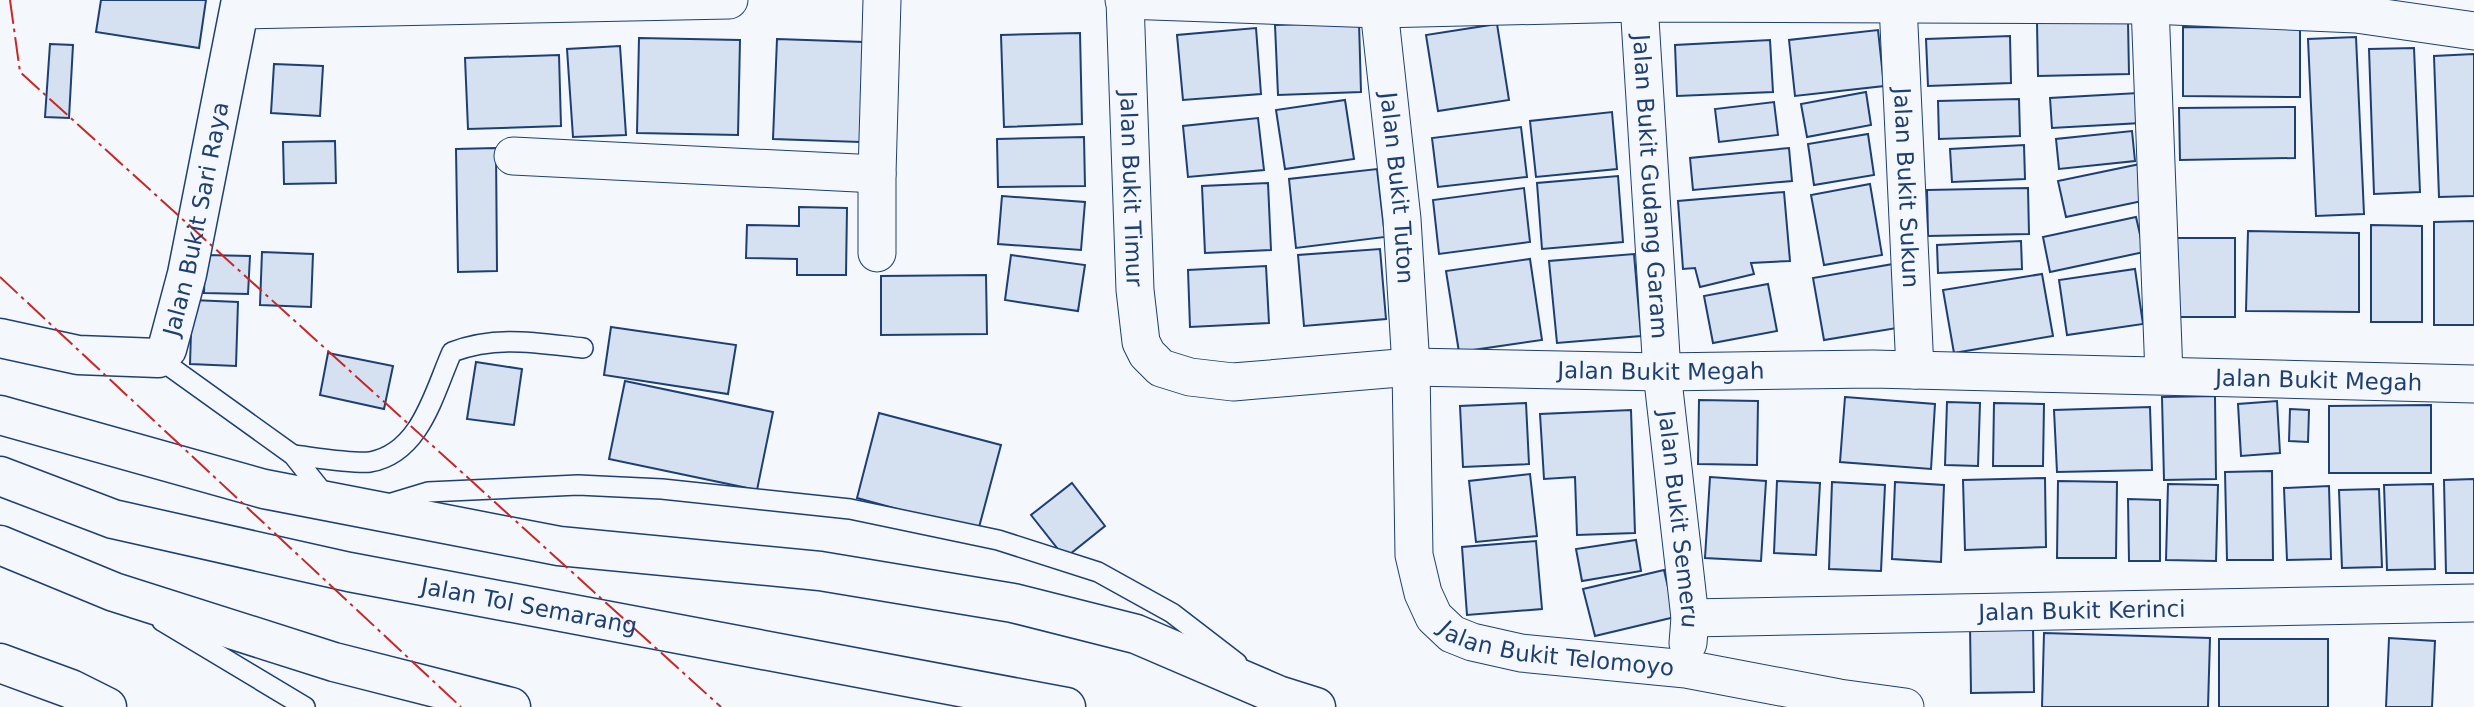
<svg xmlns="http://www.w3.org/2000/svg" width="2474" height="707" font-family="'DejaVu Sans',sans-serif">
<style>
.building{fill:#d5e0f0;stroke:#1d3f73;stroke-width:2}
.lines{fill:none;stroke-linecap:round;stroke-linejoin:round}
.lane-casing{stroke:#1d3f73;stroke-width:22}
.street-casing{stroke:#1d3f73;stroke-width:39}
.secondary-casing{stroke:#1d3f73;stroke-width:41}
.highway-casing{stroke:#1d3f73;stroke-width:41}
.lane{stroke:#f4f7fb;stroke-width:19}
.street{stroke:#f4f7fb;stroke-width:37}
.secondary{stroke:#f4f7fb;stroke-width:38}
.highway{stroke:#f4f7fb;stroke-width:38}
.power{stroke:#c62828;stroke-width:2;stroke-dasharray:24 5 3.5 5;stroke-linecap:butt}
.labels{text-anchor:middle;stroke-width:5;stroke-linejoin:round;paint-order:stroke}
.street-label{font-size:23px;fill:#1d3f73;stroke:#f4f7fb}
</style>
<rect width="100%" height="100%" fill="#f4f7fb"/>
<g class="building">
<polygon points="101,0 206,0 199,48 96,32"/>
<polygon points="2128,21 2129,74 2038,76 2037,23"/>
<polygon points="1359,22 1361,92 1278,95 1275,25"/>
<polygon points="1497,24 1509,100 1438,111 1426,35"/>
<polygon points="2183,27 2300,28 2300,97 2183,96"/>
<polygon points="1256,28 1261,94 1183,100 1177,35"/>
<polygon points="1878,30 1884,86 1795,96 1789,40"/>
<polygon points="1080,33 1082,124 1004,127 1001,35"/>
<polygon points="2010,36 2011,83 1928,86 1926,39"/>
<polygon points="2356,37 2364,214 2316,216 2308,39"/>
<polygon points="639,38 740,40 738,135 637,133"/>
<polygon points="777,39 864,42 860,142 773,139"/>
<polygon points="1770,40 1773,92 1677,96 1675,45"/>
<polygon points="50,44 73,45 69,118 45,117"/>
<polygon points="620,46 626,135 573,137 567,49"/>
<polygon points="2414,48 2420,192 2374,194 2369,49"/>
<polygon points="2474,54 2474,196 2439,197 2434,56"/>
<polygon points="559,55 561,126 468,129 465,58"/>
<polygon points="274,64 323,66 320,116 271,113"/>
<polygon points="1866,92 1871,125 1807,137 1801,104"/>
<polygon points="2138,93 2141,123 2052,128 2050,98"/>
<polygon points="2019,99 2020,136 1939,139 1938,101"/>
<polygon points="1345,100 1354,159 1285,169 1276,110"/>
<polygon points="1774,102 1778,135 1719,142 1715,109"/>
<polygon points="2295,107 2295,158 2180,160 2179,108"/>
<polygon points="1612,112 1617,169 1536,177 1530,121"/>
<polygon points="1258,118 1264,170 1188,177 1183,126"/>
<polygon points="1521,127 1527,177 1438,187 1432,138"/>
<polygon points="2132,131 2135,161 2059,169 2056,139"/>
<polygon points="1868,134 1874,175 1814,185 1808,144"/>
<polygon points="1084,137 1085,186 998,187 997,139"/>
<polygon points="335,141 336,183 284,184 283,142"/>
<polygon points="2024,145 2025,179 1952,182 1950,149"/>
<polygon points="496,148 497,271 458,272 456,149"/>
<polygon points="1789,148 1792,181 1693,190 1690,158"/>
<polygon points="2140,164 2147,200 2066,217 2058,181"/>
<polygon points="1377,169 1385,237 1296,248 1289,179"/>
<polygon points="1618,176 1623,242 1542,249 1537,183"/>
<polygon points="1268,183 1271,250 1205,253 1202,186"/>
<polygon points="1870,184 1882,255 1824,265 1811,195"/>
<polygon points="1524,188 1530,242 1439,254 1433,200"/>
<polygon points="2028,188 2029,234 1928,236 1927,190"/>
<polygon points="1784,192 1790,261 1751,263 1754,274 1700,287 1695,268 1683,269 1678,201"/>
<polygon points="1002,196 1085,202 1081,250 998,244"/>
<polygon points="799,207 847,208 846,275 797,275 797,259 746,258 747,225 799,226"/>
<polygon points="2136,217 2144,252 2050,272 2043,237"/>
<polygon points="2474,221 2474,325 2434,325 2434,222"/>
<polygon points="2371,225 2422,226 2422,322 2371,322"/>
<polygon points="2248,231 2359,233 2359,312 2246,311"/>
<rect x="2169" y="238" width="66" height="79"/>
<polygon points="2021,241 2022,269 1938,273 1937,245"/>
<polygon points="1380,249 1386,319 1304,326 1298,255"/>
<polygon points="262,252 313,254 311,307 260,305"/>
<polygon points="1634,254 1641,336 1557,343 1549,261"/>
<polygon points="205,255 250,256 248,294 204,293"/>
<polygon points="1011,255 1085,265 1078,311 1005,300"/>
<polygon points="1530,259 1542,340 1459,352 1446,271"/>
<polygon points="1893,264 1903,327 1824,340 1813,278"/>
<polygon points="1266,266 1269,323 1190,327 1188,270"/>
<polygon points="2135,269 2143,324 2067,335 2059,280"/>
<polygon points="2042,274 2053,336 1954,353 1943,290"/>
<polygon points="986,275 987,334 881,335 881,276"/>
<polygon points="1768,284 1777,331 1713,343 1704,296"/>
<polygon points="192,300 238,302 236,366 190,364"/>
<polygon points="611,327 736,345 728,394 604,375"/>
<polygon points="328,353 393,366 384,409 320,395"/>
<polygon points="476,362 522,369 514,425 467,419"/>
<polygon points="625,381 773,412 757,490 609,459"/>
<polygon points="2215,396 2216,479 2164,480 2162,397"/>
<polygon points="1845,397 1935,404 1931,469 1840,462"/>
<polygon points="1699,400 1758,401 1757,465 1698,464"/>
<polygon points="2277,401 2280,453 2241,456 2238,404"/>
<polygon points="1947,402 1980,403 1978,466 1945,465"/>
<polygon points="1526,403 1529,464 1463,467 1460,406"/>
<polygon points="1994,403 2044,404 2043,466 1993,466"/>
<polygon points="2431,405 2431,473 2329,473 2329,406"/>
<polygon points="2150,407 2152,470 2057,472 2054,410"/>
<polygon points="2290,409 2309,410 2308,442 2289,441"/>
<polygon points="1631,410 1635,533 1577,535 1575,477 1544,479 1540,414"/>
<polygon points="879,413 1001,445 978,531 857,498"/>
<polygon points="2272,471 2273,560 2227,560 2225,472"/>
<polygon points="1530,474 1537,536 1476,542 1469,481"/>
<polygon points="1710,477 1766,481 1761,561 1705,558"/>
<polygon points="2045,478 2046,547 1965,550 1963,480"/>
<polygon points="2474,479 2474,573 2446,573 2444,480"/>
<polygon points="1777,481 1820,483 1816,555 1774,553"/>
<polygon points="2058,481 2117,482 2116,558 2057,558"/>
<polygon points="1832,482 1885,485 1881,571 1829,569"/>
<polygon points="1895,482 1944,485 1941,562 1892,559"/>
<polygon points="1072,483 1105,526 1065,558 1031,515"/>
<polygon points="2168,484 2218,485 2216,561 2166,560"/>
<polygon points="2433,484 2435,569 2387,570 2384,485"/>
<polygon points="2329,486 2331,559 2287,560 2284,488"/>
<polygon points="2379,489 2382,567 2342,568 2339,490"/>
<polygon points="2128,499 2160,500 2160,561 2129,561"/>
<polygon points="1636,540 1641,571 1582,581 1576,549"/>
<polygon points="1536,541 1542,609 1467,615 1462,547"/>
<polygon points="1664,570 1675,617 1595,636 1583,589"/>
<polygon points="2033,625 2034,692 1971,693 1970,626"/>
<polygon points="2044,633 2210,638 2208,707 2042,707"/>
<polygon points="2389,638 2435,641 2432,707 2386,707"/>
<rect x="2219" y="639" width="109" height="68"/>
</g>
<g class="lines">
<defs>
<g id="lane">
<polyline points="158,358 293,455 328,499"/>
<path d="M293,455C311,457 354,464 370,462C421,453 434,392 452,352C496,335 537,343 583,348"/>
<polyline points="385,505 428,492 578,485 662,489 850,509 998,540 1098,572 1172,613 1237,663"/>
<polyline points="162,621 305,707"/>
</g>
<g id="street">
<polyline points="1124,0 1379,9 1639,3 2150,5 2356,14 2474,31"/>
<path id="s1" d="M1125,0L1135,290L1141,342L1147,354L1161,368L1190,377L1233,382L1411,367L1662,372L1873,369L2474,384"/>
<path id="s2" d="M1639,3L1662,372L1690,618L1688,643"/>
<path id="s3" d="M1898,4L1915,370"/>
<polyline points="2150,5 2164,375"/>
<path id="s4" d="M1379,9L1402,219L1411,367L1414,555L1423,593L1434,617L1452,634L1472,642L1521,653L1686,669L1839,698L1905,707"/>
<polyline points="240,10 729,0"/>
<polyline points="513,156 877,174"/>
<polyline points="877,253 877,174 882,0"/>
<path id="s5" d="M1690,618L2474,603"/>
</g>
<g id="secondary">
<path id="s6" d="M0,338L78,355L158,358L167,349L187,274L241,0"/>
<polyline points="0,663 71,689 107,707"/>
</g>
<g id="highway">
<polyline points="0,415 264,489 559,546 820,571 1013,603 1136,634 1278,695 1316,707"/>
<path id="s7" d="M0,476L113,519L349,572L1066,707"/>
<polyline points="0,545 114,592 334,662 511,707"/>
</g>
</defs>
<use href="#lane" class="lane-casing"/>
<use href="#street" class="street-casing"/>
<use href="#secondary" class="secondary-casing"/>
<use href="#highway" class="highway-casing"/>
<use href="#lane" class="lane"/>
<use href="#street" class="street"/>
<use href="#secondary" class="secondary"/>
<use href="#highway" class="highway"/>
<g class="power">
<polyline points="10,0 20,72 721,707"/>
<polyline points="0,277 461,707"/>
</g>
</g>
<g class="labels">
<g class="street-label">
<text dy="8" stroke="none"><textPath href="#s2" startOffset="184">Jalan Bukit Gudang Garam</textPath></text>
<text dy="8" stroke="none"><textPath href="#s3" startOffset="184">Jalan Bukit Sukun</textPath></text>
<text dy="8" stroke="none"><textPath href="#s1" startOffset="189">Jalan Bukit Timur</textPath></text>
<text dy="8" stroke="none"><textPath href="#s4" startOffset="180">Jalan Bukit Tuton</textPath></text>
<text dy="8" stroke="none"><textPath href="#s6" startOffset="306">Jalan Bukit Sari Raya</textPath></text>
<text dy="8" stroke="none"><textPath href="#s1" startOffset="878">Jalan Bukit Megah</textPath></text>
<text dy="8" stroke="none"><textPath href="#s1" startOffset="1536">Jalan Bukit Megah</textPath></text>
<text dy="8" stroke="none"><textPath href="#s2" startOffset="518">Jalan Bukit Semeru</textPath></text>
<text dy="8" stroke="none"><textPath href="#s7" startOffset="546">Jalan Tol Semarang</textPath></text>
<text dy="8" stroke="none"><textPath href="#s5" startOffset="392">Jalan Bukit Kerinci</textPath></text>
<text dy="8" stroke="none"><textPath href="#s4" startOffset="744">Jalan Bukit Telomoyo</textPath></text>
</g>
</g>
</svg>
